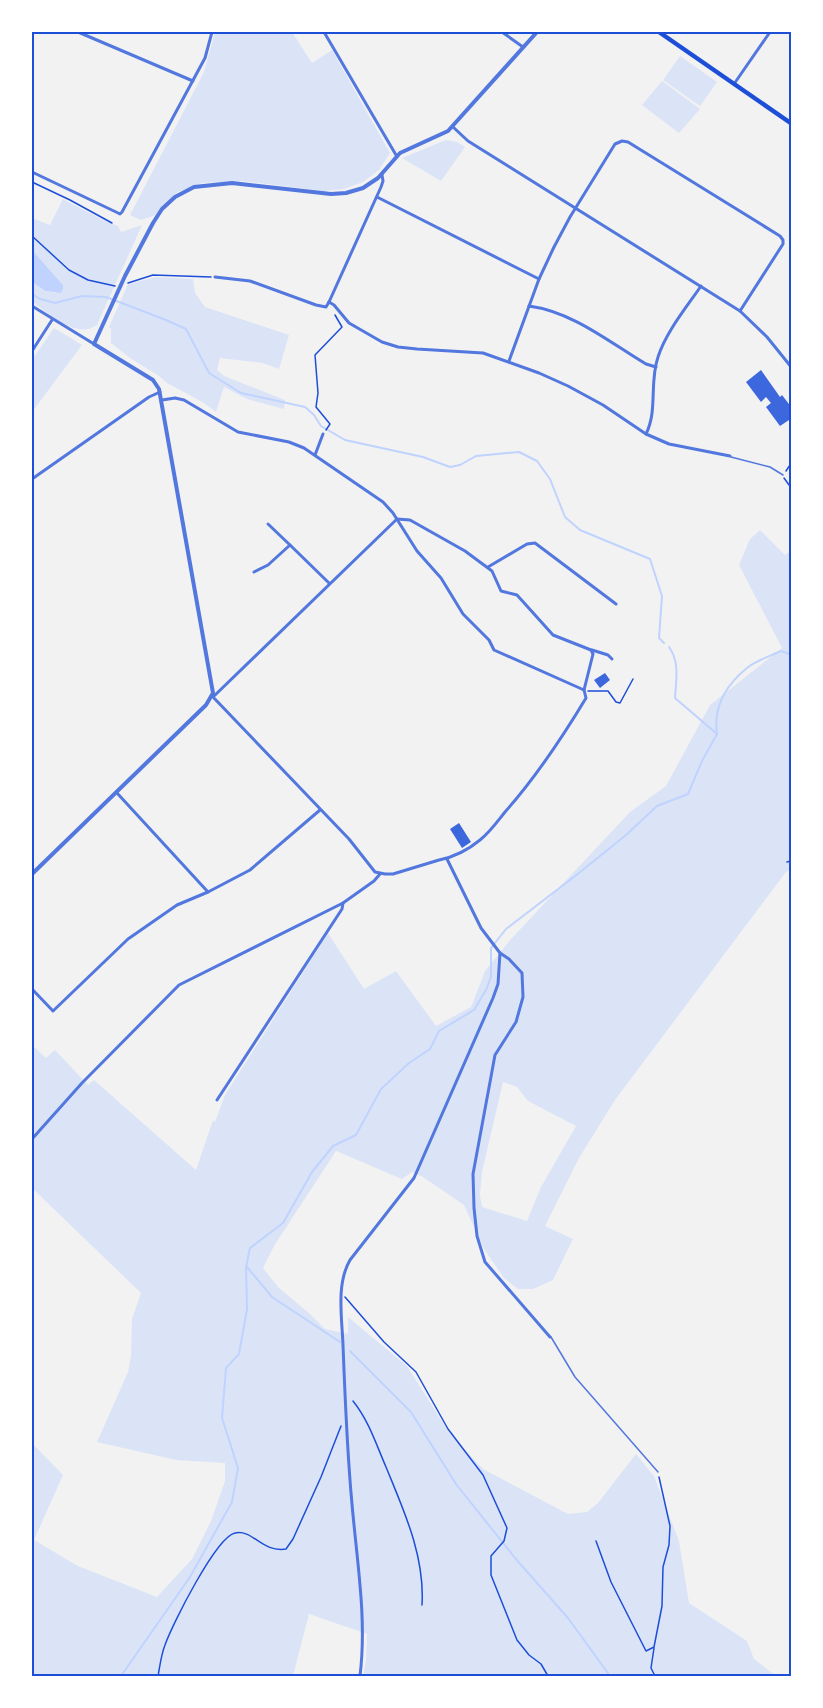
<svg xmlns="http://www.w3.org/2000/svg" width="823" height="1708" font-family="'PT Serif',serif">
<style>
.green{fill:#dbe4f7;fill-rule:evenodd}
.water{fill:#bfd3fe}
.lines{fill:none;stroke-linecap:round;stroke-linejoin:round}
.stream{stroke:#bfd3fe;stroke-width:2}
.building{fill:#3d67dc}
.path{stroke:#1d4ed8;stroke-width:1.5}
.service{stroke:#5277de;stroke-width:1.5}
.minor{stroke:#5277de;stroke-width:3}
.tertiary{stroke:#5277de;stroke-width:4}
.primary{stroke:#1d4ed8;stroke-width:4.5}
.neatline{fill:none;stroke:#1d4ed8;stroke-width:2}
</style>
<rect width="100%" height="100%" fill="#f2f2f2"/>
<g class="green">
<polygon points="215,32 292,32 312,63 332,50 390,153 379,170 363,182 344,189 324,191 242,181 202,183 178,192 156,215 141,220 130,215 204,72"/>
<polygon points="680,56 717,82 700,106 663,80"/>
<polygon points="662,81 700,109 679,133 642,105"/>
<polygon points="446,140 457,142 465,147 441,181 402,158"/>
<path d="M63,199L105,221L118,226L121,232L142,225L97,325C76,340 49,313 32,302V282L44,291L56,293L63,285L32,250V218L50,225Z"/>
<polygon points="156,277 193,279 195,293 205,307 289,335 279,369 263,363 220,358 217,370 224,376 285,400 284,409 247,399 224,387 216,412 204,403 167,383 159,376 130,358 111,343 111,329 109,327 128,284"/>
<polygon points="54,328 82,345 32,412 32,360"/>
<path d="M760,530L785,555L791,551V869L786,872L615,1100L579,1158L545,1226L573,1239L553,1280L533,1289H518L504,1278L484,1249L464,1205L423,1177L412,1172L402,1179L336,1151L274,1246L263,1268L279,1288L310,1314L325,1329L348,1334V1317L407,1366L450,1434L483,1469L568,1514L587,1512L598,1503L636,1454L654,1476L679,1541L689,1603L747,1641L754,1659L776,1676H363L366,1660L367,1634L309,1614L293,1676H32V1443L63,1475L34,1540L78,1566L157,1597L192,1559L211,1521L225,1481V1463L176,1460L97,1442L128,1372L131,1356L132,1319L141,1293L32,1188V1045L46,1058L55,1050L88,1085L94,1080L196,1170L213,1120L215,1122L225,1095L328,933L364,989L396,971L436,1026L471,1007L485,971L511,939L630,812L666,786L710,705L782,648L739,565L750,539ZM503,1082L517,1087L528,1101L576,1126L541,1187L527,1221L482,1207L480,1195L482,1172Z"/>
</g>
<polygon class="water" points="32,250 63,285 63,289 61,293 45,291 32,282"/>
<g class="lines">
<g class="stream">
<polyline points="32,294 40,299 55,303 82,296 106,297 166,320 186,329 209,373 241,393 305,407 314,415 321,426 345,440 423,457 450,467 460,465 476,456 519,452 537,461 550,479 565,517 580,530 650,559 662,596 659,638 664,643"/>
<path d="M669,647C680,662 676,681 675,698L717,734"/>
<path d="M717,734C713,707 726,685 747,668C755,661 770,656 781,651L792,655"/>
<polyline points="247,1267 272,1297 340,1342"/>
<polyline points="350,1351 411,1412 456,1484 515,1558 568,1618 610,1676"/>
<polyline points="121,1676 190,1577 232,1502 238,1468 222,1418 226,1368 239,1354 247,1309 246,1267 250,1248 283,1223 312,1172 333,1146 356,1135 381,1089 409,1063 430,1049 439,1031 474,1010 486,990 491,977 491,948 506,929 579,873 626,835 657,806 688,794 702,761 717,734"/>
</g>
</g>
<g class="building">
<polygon points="761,370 780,397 782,395 792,408 792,418 780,426 766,407 771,403 766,397 761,402 746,382"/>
<polygon points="605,673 610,680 600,688 594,680"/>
<polygon points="459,823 471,842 462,848 450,829"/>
</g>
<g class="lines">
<g class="path">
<polyline points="32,182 70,200 112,223"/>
<polyline points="32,236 69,270 88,280 115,286"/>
<polyline points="128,283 153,275 211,277"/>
<polyline points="326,430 330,424 316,407 318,393 315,355 342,327 335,315"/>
<polyline points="786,471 792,462"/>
<polyline points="784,478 792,489"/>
<polyline points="588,691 608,691 616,702 620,703 633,679"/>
<polyline points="787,862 791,861 792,855"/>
<polyline points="345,1297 384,1342 416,1372 448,1429 483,1475 507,1528 504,1541 491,1556 491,1575 517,1640 529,1655 541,1664 548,1676"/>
<path d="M353,1401C369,1421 376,1444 386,1467C404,1511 425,1556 422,1605"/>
<polyline points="596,1541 611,1582 646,1651 654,1647 662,1606 663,1567 669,1545 670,1526 659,1477"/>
<polyline points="654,1648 651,1668 655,1676"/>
<path d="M158,1676C160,1666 161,1655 165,1645C172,1625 216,1537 235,1533C253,1529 262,1553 286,1549L293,1539L321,1477L341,1426"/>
</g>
<g class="service">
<polyline points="731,457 770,467 783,475"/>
<polyline points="551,1337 575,1377 658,1472"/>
</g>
<g class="minor">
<polyline points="78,32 193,81"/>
<polyline points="324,32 396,155"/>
<polyline points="502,32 523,47"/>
<polyline points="734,84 770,32"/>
<polyline points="453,127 468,141 740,311 767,337 792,368"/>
<polyline points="32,172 116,212 120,214 122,212 205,58 212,32"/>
<polyline points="377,197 539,279"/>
<polyline points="215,277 250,281 316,305 326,307 329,302"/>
<polyline points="329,302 334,305 349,323 382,342 398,347 417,349 483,353 539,373 568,386 603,405 646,434 669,444 730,456"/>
<polyline points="329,302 381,187 383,181 382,175"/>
<polyline points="32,306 94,344"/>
<path d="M529,306C573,312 609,342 646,364L656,367"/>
<polyline points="32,351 52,320"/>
<polyline points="509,361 539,279 554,247 570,217 615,144 622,141 628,142 780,236 783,240 783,244 740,311"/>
<polyline points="162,400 175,398 184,400 238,432 289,442 304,448 383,502 393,513 417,551 441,578 463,614 489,640 494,650 584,690"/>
<path d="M646,434C658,410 649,383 658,357C666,332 686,308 701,286"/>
<polyline points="315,455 323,434"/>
<polyline points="32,479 149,397 160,392"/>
<path d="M397,519L410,520L465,551L492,571L501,591L517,595L553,635L591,650L593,654L584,690L586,698C562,738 536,777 505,812C497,822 490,832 480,840C468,850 454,857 439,860L393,874H385L375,872L349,839L213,697Z"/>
<polyline points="268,524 290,545"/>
<polyline points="488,567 527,544 535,543 616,604"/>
<polyline points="254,572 268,565 290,545 329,583"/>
<polyline points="592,650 608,655 612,659"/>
<polyline points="117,793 208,892"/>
<polyline points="500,953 509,959 522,973 523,997 516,1022 495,1055 473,1174 474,1208 477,1236 485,1262 550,1337"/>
<polyline points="32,989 53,1011 128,939 177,905 208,892 250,870 320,810"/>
<polyline points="217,1100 342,909 343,903"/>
<polyline points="32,1139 82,1083 179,985 343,903 374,881 380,874"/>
<path d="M360,1676C367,1619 357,1562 352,1504C347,1451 345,1398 343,1345C342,1318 336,1284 350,1260L414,1178L493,998L498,984L500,953L481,928L447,859"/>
</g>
<polyline class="tertiary" points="32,874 206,705 213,693 159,389 153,380 94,344 125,276 153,223 162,209 175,197 194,187 232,183 331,194 346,193 363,188 378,178 400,153 448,131 537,32"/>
<polyline class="primary" points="659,32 792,124"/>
</g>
<rect width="823" height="1708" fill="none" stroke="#ffffff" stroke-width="66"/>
<rect x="33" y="33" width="757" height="1642" class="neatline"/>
</svg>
